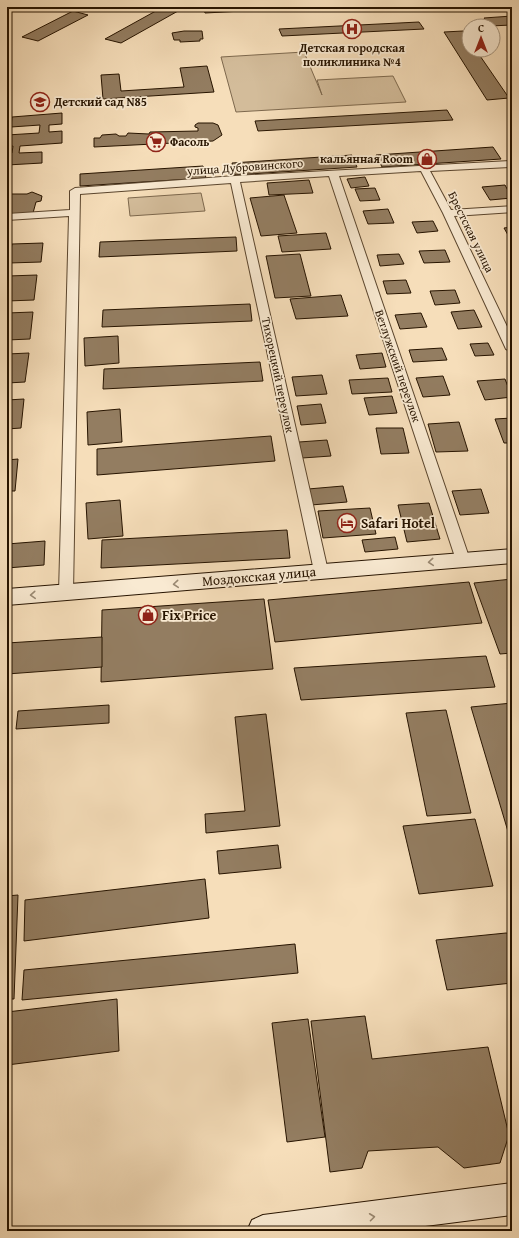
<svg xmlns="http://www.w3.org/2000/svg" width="519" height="1238" font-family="'Gentium Book Plus',serif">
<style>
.green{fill:#d3bc9a;stroke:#7d684d}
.building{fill:#937d61;stroke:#271400}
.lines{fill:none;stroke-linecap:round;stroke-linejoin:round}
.street-casing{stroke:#5b462e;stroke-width:2}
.secondary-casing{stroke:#271400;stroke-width:2}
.street{fill:#f9ead2;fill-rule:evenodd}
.secondary{fill:#f9ead2;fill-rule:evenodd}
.oneway{stroke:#9a8a74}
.labels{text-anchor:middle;stroke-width:3.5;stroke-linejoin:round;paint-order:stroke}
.far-poi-label{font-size:12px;font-weight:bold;fill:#271400;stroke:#f9ead2;text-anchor:start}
.far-street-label{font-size:12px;fill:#271400;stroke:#f9ead2}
.poi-label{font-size:14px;font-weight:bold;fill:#271400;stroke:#f9ead2;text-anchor:start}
.street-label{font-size:14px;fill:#271400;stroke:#f9ead2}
</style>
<rect width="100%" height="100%" fill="#f6deba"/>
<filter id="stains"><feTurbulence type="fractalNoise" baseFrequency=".005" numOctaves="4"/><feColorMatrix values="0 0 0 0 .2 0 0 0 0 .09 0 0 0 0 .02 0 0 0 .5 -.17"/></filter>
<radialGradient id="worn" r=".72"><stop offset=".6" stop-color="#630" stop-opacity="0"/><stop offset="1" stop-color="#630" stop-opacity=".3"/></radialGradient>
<g class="green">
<polygon points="304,52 322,95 317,80 393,76 406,102 236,112 221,57"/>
<polygon points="201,193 205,211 130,216 128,198"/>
</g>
<g class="building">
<polygon points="163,7 178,11 121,43 105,39"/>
<polygon points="203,7 299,7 299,8 205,13"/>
<polygon points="73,11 88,15 38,41 22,37"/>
<polygon points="512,16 512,25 490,26 484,18"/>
<polygon points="419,22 424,29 282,36 279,29"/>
<polygon points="184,31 202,31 203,39 200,39 200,41 180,42 180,40 174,40 172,33"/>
<polygon points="463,31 469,40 469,50 476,50 509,98 487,100 444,32"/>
<polygon points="207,66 214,92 103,99 101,75 119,74 121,91 184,87 180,68"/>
<polygon points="447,110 453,120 258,131 255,121"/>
<polygon points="62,113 62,124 49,125 49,132 62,131 62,143 20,146 19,153 42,152 42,163 7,165 7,154 12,153 13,146 7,147 7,135 39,133 40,125 11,127 12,117"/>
<polygon points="198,123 213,123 218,125 222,135 213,141 94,147 94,138 100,138 102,135 116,134 119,136 126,136 128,133 149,134 150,132 198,131 198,128 195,127 195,125"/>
<polygon points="493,147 501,159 382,167 376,155"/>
<polygon points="352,155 357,167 235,175 232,163"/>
<polygon points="203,166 206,178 80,186 80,174"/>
<polygon points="365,177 369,186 351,188 347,179"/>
<polygon points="309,180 313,193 269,195 267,183"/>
<polygon points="505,185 512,198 490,200 482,187"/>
<polygon points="375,188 380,200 360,201 355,189"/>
<polygon points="32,192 42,196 41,201 36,202 33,213 7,214 7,194 27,194"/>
<polygon points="284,195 297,233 261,236 250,198"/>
<polygon points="388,209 394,223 368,224 363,211"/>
<polygon points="433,221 438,231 417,233 412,222"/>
<polygon points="512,227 512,242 504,228"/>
<polygon points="326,233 331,249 282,252 278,236"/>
<polygon points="236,237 237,251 99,257 100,242"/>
<polygon points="43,243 41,262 9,263 12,244"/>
<polygon points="445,250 450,262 424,263 419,251"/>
<polygon points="300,254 311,296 275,298 266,256"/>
<polygon points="399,254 404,264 380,266 377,255"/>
<polygon points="37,275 34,300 7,301 8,276"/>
<polygon points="406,280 411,293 387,294 383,281"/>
<polygon points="455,290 460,303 435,305 430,291"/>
<polygon points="341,295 348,316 296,319 290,299"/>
<polygon points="250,304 252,321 102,327 103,310"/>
<polygon points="474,310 482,327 458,329 451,312"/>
<polygon points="33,312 30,339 7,340 7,313"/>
<polygon points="421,313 427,327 400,329 395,315"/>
<polygon points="118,336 119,363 85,366 84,338"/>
<polygon points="488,343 494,355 475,356 470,344"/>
<polygon points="442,348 447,360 413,362 409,350"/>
<polygon points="29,353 25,382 7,383 7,354"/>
<polygon points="382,353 386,367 360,369 356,355"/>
<polygon points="260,362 263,381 103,389 104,369"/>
<polygon points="322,375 327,394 296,396 292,377"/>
<polygon points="443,376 450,395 423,397 416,378"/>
<polygon points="388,378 392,392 352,394 349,380"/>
<polygon points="505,379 512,397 485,400 477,381"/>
<polygon points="392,396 397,413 369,415 364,398"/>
<polygon points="24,399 21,428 7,429 7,400"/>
<polygon points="321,404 326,423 301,425 297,406"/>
<polygon points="120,409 122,442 88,445 87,412"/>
<polygon points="512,418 512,443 504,443 495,419"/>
<polygon points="459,422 468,451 436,452 428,424"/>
<polygon points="376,428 403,428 409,453 381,454"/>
<polygon points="271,436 275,461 97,475 97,449"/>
<polygon points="327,440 331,456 302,458 299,442"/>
<polygon points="18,459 15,491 7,491 7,460"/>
<polygon points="343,486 347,502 311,505 308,489"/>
<polygon points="481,489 489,513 460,515 452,491"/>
<polygon points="120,500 123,536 88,539 86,503"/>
<polygon points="429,503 440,539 407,542 398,505"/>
<polygon points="370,508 376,534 323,538 318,511"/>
<polygon points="287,530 290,558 101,568 102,540"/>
<polygon points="395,537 398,549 365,552 362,540"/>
<polygon points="45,541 44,565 7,568 7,544"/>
<polygon points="512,579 512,653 500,654 474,583"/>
<polygon points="469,582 482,623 275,642 268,600"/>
<polygon points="264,599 273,669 101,682 102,610"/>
<polygon points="102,637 102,667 7,674 7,643"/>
<polygon points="486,656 495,687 301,700 294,668"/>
<polygon points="512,703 512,845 471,707"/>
<polygon points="109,705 109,723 16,729 18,711"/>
<polygon points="446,710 471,813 427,816 406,713"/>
<polygon points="266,714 280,826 206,833 205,814 245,811 235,717"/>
<polygon points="475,819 493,886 419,894 403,826"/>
<polygon points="278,845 281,868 219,874 217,851"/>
<polygon points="205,879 209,918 24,941 25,900"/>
<polygon points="18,895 14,999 7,999 7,896"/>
<polygon points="506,933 512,934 512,983 447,990 436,940"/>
<polygon points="295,944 298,973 22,1000 24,970"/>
<polygon points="117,999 119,1051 7,1065 7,1012"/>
<polygon points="365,1016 372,1059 488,1047 509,1135 500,1163 464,1168 438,1147 368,1151 362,1168 330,1172 311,1021"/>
<polygon points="308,1019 325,1137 287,1142 272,1023"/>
</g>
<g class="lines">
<defs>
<polygon id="street" points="512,161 512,167 430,171 451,210 512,206 512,212 454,216 512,337 512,352 506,349 443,213 421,171 339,176 470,560 468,564 463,565 458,564 456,560 329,176 240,182 328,571 326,575 321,576 316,575 314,571 231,183 80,194 73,593 71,597 66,599 61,597 59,593 69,216 7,220 7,214 70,210 70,191 75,188 235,176"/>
<g id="secondary">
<polygon points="512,549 512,563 7,605 7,589"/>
<polygon points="512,1183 512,1215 386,1231 247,1231 252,1220 263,1215"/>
</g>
</defs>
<use href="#street" class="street-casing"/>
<use href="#secondary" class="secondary-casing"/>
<use href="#street" class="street"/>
<use href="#secondary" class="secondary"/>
</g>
<defs><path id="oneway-chevron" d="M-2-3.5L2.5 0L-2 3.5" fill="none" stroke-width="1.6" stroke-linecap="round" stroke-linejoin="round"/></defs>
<g class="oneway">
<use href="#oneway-chevron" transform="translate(431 562) rotate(175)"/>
<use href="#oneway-chevron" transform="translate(176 584) rotate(175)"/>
<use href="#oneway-chevron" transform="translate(33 595) rotate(176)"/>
<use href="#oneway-chevron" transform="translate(372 1217) rotate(-7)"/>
</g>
<defs>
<symbol id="hospital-ring" viewBox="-11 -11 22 22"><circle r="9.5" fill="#f9ead2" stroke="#8f2418" stroke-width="1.5"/><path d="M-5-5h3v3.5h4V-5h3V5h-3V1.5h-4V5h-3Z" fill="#8f2418"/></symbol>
<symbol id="school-ring" viewBox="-11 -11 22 22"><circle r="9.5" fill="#f9ead2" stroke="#8f2418" stroke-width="1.5"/><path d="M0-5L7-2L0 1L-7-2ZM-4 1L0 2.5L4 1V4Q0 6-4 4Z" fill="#8f2418"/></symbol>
<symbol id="supermarket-ring" viewBox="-11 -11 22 22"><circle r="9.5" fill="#f9ead2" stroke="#8f2418" stroke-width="1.5"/><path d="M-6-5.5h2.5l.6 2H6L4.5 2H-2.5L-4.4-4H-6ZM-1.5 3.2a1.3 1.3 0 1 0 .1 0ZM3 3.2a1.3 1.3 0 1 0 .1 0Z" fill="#8f2418"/></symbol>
<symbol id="shop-ring" viewBox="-11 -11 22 22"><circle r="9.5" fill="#f9ead2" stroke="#8f2418" stroke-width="1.5"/><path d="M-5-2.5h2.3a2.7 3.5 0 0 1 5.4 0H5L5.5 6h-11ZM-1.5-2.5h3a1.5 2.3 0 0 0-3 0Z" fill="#8f2418"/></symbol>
<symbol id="hotel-ring" viewBox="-11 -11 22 22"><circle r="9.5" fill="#f9ead2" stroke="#8f2418" stroke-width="1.5"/><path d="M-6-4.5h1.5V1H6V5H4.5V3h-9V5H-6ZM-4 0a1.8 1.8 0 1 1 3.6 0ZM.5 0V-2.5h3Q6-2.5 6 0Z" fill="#8f2418"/></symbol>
</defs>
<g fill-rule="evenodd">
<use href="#hospital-ring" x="341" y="18" width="22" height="22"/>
<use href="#school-ring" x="29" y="91" width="22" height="22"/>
<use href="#supermarket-ring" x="145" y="131" width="22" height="22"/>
<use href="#shop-ring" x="416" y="148" width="22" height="22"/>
<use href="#hotel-ring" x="336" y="512" width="22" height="22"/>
<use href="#shop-ring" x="137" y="604" width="22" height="22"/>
</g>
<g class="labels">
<g class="far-poi-label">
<text x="352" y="52" text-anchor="middle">Детская городская<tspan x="352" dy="14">поликлиника №4</tspan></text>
<text x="54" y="106">Детский сад N85</text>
<text x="170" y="146">Фасоль</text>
<text x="413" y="163" text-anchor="end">кальянная Room</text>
</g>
<g class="far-street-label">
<text transform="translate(245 167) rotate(-4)" y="4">улица Дубровинского</text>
<text transform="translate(471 232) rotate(64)" y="4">Брестская улица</text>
<text transform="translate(398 366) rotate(71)" y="4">Ветлужский переулок</text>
<text transform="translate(278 375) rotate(78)" y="4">Тихорецкий переулок</text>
</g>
<g class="poi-label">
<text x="361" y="528">Safari Hotel</text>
<text x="162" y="620">Fix Price</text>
</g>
<g class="street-label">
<text transform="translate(259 576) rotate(-5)" y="5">Моздокская улица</text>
</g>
</g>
<rect width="519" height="1238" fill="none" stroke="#f6deba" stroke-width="24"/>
<rect x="8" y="8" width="503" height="1222" fill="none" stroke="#271400" stroke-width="2"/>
<rect x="12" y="12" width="495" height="1214" fill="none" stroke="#271400"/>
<g transform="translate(481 38)"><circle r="19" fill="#f9ead2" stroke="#a5947e"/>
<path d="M0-3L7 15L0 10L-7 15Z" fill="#8f2418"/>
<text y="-6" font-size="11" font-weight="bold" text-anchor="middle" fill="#271400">С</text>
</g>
<rect width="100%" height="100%" filter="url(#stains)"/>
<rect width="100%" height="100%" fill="url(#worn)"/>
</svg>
